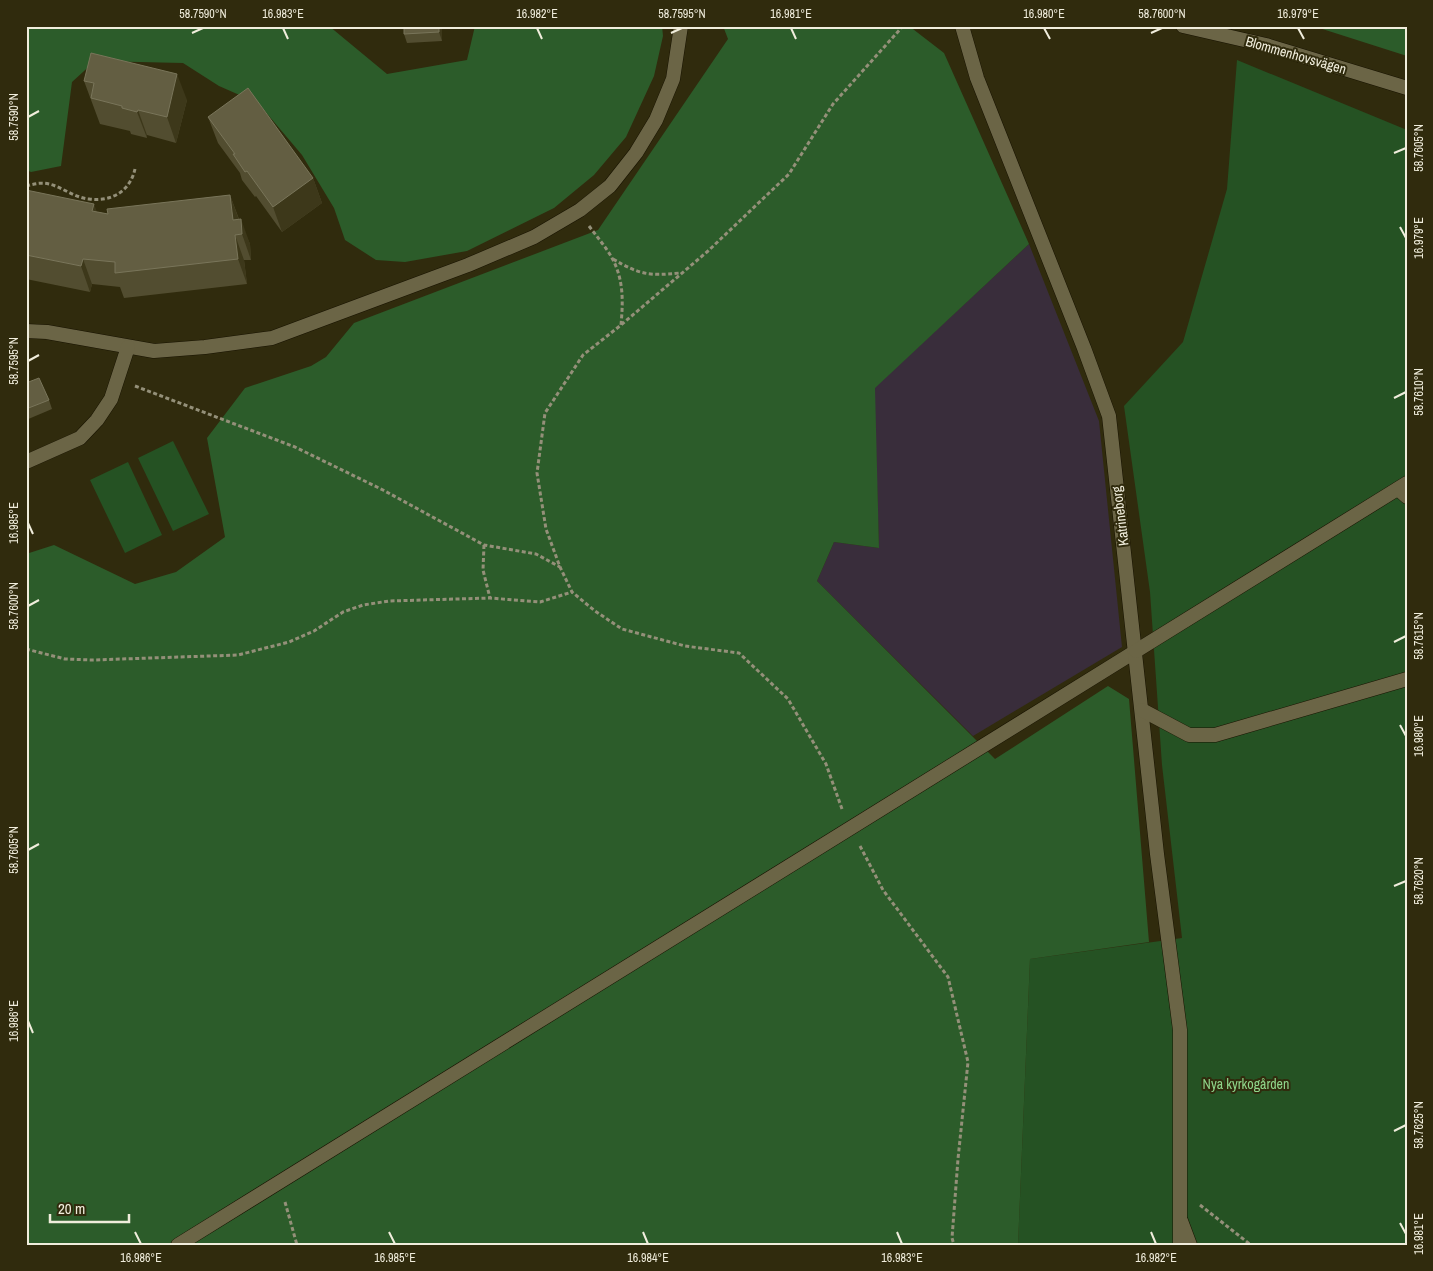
<svg xmlns="http://www.w3.org/2000/svg" width="1433" height="1271" font-family="'Archivo Narrow',sans-serif">
<style>
.commercial{fill:#392d3b}
.green{fill:#255223}
.forest{fill:#2c5c2a}
.lines{fill:none;stroke-linecap:round;stroke-linejoin:round}
.service-casing{stroke:#181300;stroke-width:15}
.minor-casing{stroke:#181300;stroke-width:15}
.path{stroke:#949079;stroke-width:3;stroke-dasharray:4 2.5;stroke-linecap:butt}
.service{stroke:#6b6546;stroke-width:14}
.minor{stroke:#6b6546;stroke-width:14}
.wall{fill:#524d30}
.shaded-wall{fill:#3d381a}
.building{fill:#635e42;stroke:#79755a}
.ticks{fill:none;stroke:#f0eddc;stroke-width:2}
.labels{text-anchor:middle;stroke-width:4;stroke-linejoin:round;paint-order:stroke}
.street-label{font-size:14px;fill:#f0eddc;stroke:#302b0d}
.park-label{font-size:14px;fill:#8fd68b;stroke:#302b0d}
.neatline{fill:none;stroke:#f0eddc;stroke-width:2}
.ticks-label{font-size:12px;text-anchor:middle;fill:#f0eddc}
</style>
<rect width="100%" height="100%" fill="#302b0d"/>
<polygon class="commercial" points="1029,244 1099,421 1122,647 973,736 817,581 834,542 879,548 874,388"/>
<g class="green">
<polygon points="1237,60 1407,130 1407,1245 1018,1245 1030,959 1182,938 1162,765 1150,592 1124,406 1183,342 1227,189"/>
<polygon points="173,441 209,514 173,531 138,458"/>
<polygon points="128,462 162,535 125,553 90,480"/>
</g>
<g class="forest">
<polygon points="26,26 329,26 387,74 467,60 475,26 662,26 663,36 654,76 626,137 594,175 554,208 467,251 405,262 376,260 345,240 334,208 302,155 258,103 219,86 183,63 95,61 72,82 61,166 31,172 26,170"/>
<polygon points="723,26 909,26 944,53 1029,244 875,388 879,548 834,542 817,581 995,759 1108,686 1129,699 1149,942 1030,959 1018,1245 26,1245 26,554 54,545 135,584 176,572 225,537 207,438 245,388 311,366 326,357 354,323 598,230 728,39"/>
<polygon points="1313,26 1407,26 1407,56"/>
</g>
<g class="lines">
<defs>
<g id="service">
<polyline points="26,331 47,332 154,351 205,347 272,338 468,265 534,237 580,210 610,186 636,153 656,120 673,79 681,26"/>
<polyline points="26,462 80,438 97,420 111,399 128,347"/>
<polyline points="1398,489 1407,497"/>
<polyline points="1181,1221 1190,1245"/>
<polyline points="178,1245 1136,651"/>
</g>
<g id="minor">
<polyline points="962,26 977,78 1084,348 1109,416 1157,854 1180,1030 1180,1245"/>
<polyline points="1183,26 1266,45 1407,88"/>
<polyline points="1136,651 1407,483"/>
<polyline points="1142,710 1189,735 1215,735 1407,679"/>
</g>
</defs>
<use href="#service" class="service-casing"/>
<use href="#minor" class="minor-casing"/>
<g class="path">
<path d="M26,186C34,184 41,182 49,184C62,187 75,198 89,199C112,202 130,191 135,169"/>
<path d="M589,226C597,237 606,247 612,258C624,280 623,302 621,325"/>
<path d="M613,259C640,275 649,276 680,273"/>
<polyline points="135,386 295,447 383,490 484,545 536,554 560,567"/>
<polyline points="484,545 483,570 490,598"/>
<polyline points="26,649 65,659 93,660 238,655 289,642 314,631 343,612 363,605 389,601 490,598 540,602 572,592"/>
<polyline points="842,809 826,764 788,699 739,653 685,646 622,629 595,611 572,592 560,567 546,529 537,473 545,413 583,355 621,325 708,251 789,174 833,104 903,26"/>
<polyline points="860,846 883,890 948,977 968,1062 958,1159 952,1238 954,1245"/>
<polyline points="285,1202 297,1245"/>
<polyline points="1200,1205 1251,1245"/>
</g>
<use href="#service" class="service"/>
<use href="#minor" class="minor"/>
</g>
<g class="wall">
<polygon points="442,26 442,41 407,43 404,34"/>
<polygon points="84,81 187,100 176,143 147,135 147,138 131,134 130,131 100,124"/>
<polygon points="208,117 313,178 322,203 282,232 256,196 255,197 242,180 240,173 218,143"/>
<polygon points="26,190 97,212 108,214 230,195 239,219 250,244 251,260 244,260 247,284 124,298 120,287 92,284 90,292 26,279"/>
<polygon points="26,383 49,400 52,409 26,420"/>
</g>
<g class="shaded-wall">
<polygon points="439,26 442,26 442,41 439,32"/>
<polygon points="177,74 187,100 176,143 167,117"/>
<polygon points="138,110 147,135 147,138 137,112"/>
<polygon points="313,178 322,203 282,232 273,207"/>
<polygon points="230,195 239,220 233,220"/>
<polygon points="94,204 103,229 92,211"/>
<polygon points="241,219 250,244 251,260 242,234"/>
<polygon points="235,235 244,260 247,284 238,259"/>
<polygon points="83,259 92,284 90,292 81,266"/>
</g>
<g class="building">
<polygon points="404,26 439,26 439,32 404,34"/>
<polygon points="91,53 177,74 167,117 138,110 137,112 122,108 122,106 91,98 94,83 84,81"/>
<polygon points="248,88 313,178 273,207 247,171 245,172 233,154 235,154 208,117"/>
<polygon points="26,190 94,204 92,211 108,214 107,209 230,195 233,220 241,219 242,234 235,235 238,259 115,273 115,262 83,259 81,266 26,255"/>
<polygon points="39,378 49,400 26,409 26,383"/>
</g>
<path class="ticks" d="M283,28L288,39M537,28L542,39M791,28L796,39M1044,28L1050,39M1298,28L1304,39M192,33L203,28M671,33L682,28M1151,33L1162,28M28,117L39,111M1394,153L1406,148M1400,227L1406,238M28,361L39,355M1394,398L1406,392M28,523L33,534M28,606L39,600M1394,642L1406,636M1400,725L1406,736M28,850L39,844M1394,886L1406,881M28,1021L33,1033M1394,1131L1406,1125M1400,1223L1406,1234M135,1232L141,1244M389,1232L395,1244M643,1232L648,1244M897,1232L902,1244M1151,1232L1156,1244"/>
<g class="labels">
<g class="street-label">
<text transform="translate(1296 55) rotate(16)" y="5">Blommenhovsvägen</text>
<text transform="translate(1120 516) rotate(-97)" y="5">Katrineborg</text>
</g>
<g class="park-label">
<text x="1246" y="1089">Nya kyrkogården</text>
</g>
</g>
<rect width="1433" height="1271" fill="none" stroke="#302b0d" stroke-width="55"/>
<path d="M50 1214v8h79v-8" fill="none" stroke="#f0eddc" stroke-width="2.5"/>
<text x="58" y="1214" font-size="15" fill="#f0eddc" stroke="#302b0d" stroke-width="4" paint-order="stroke">20 m</text>
<rect x="28" y="28" width="1378" height="1216" class="neatline"/>
<g class="ticks-label">
<text x="203" y="18">58.7590°N</text>
<text x="283" y="18">16.983°E</text>
<text x="537" y="18">16.982°E</text>
<text x="682" y="18">58.7595°N</text>
<text x="791" y="18">16.981°E</text>
<text x="1044" y="18">16.980°E</text>
<text x="1162" y="18">58.7600°N</text>
<text x="1298" y="18">16.979°E</text>
<text transform="translate(14 117) rotate(-90)" y="4">58.7590°N</text>
<text transform="translate(1419 148) rotate(-90)" y="4">58.7605°N</text>
<text transform="translate(1419 238) rotate(-90)" y="4">16.979°E</text>
<text transform="translate(14 361) rotate(-90)" y="4">58.7595°N</text>
<text transform="translate(1419 392) rotate(-90)" y="4">58.7610°N</text>
<text transform="translate(14 523) rotate(-90)" y="4">16.985°E</text>
<text transform="translate(14 606) rotate(-90)" y="4">58.7600°N</text>
<text transform="translate(1419 636) rotate(-90)" y="4">58.7615°N</text>
<text transform="translate(1419 736) rotate(-90)" y="4">16.980°E</text>
<text transform="translate(14 850) rotate(-90)" y="4">58.7605°N</text>
<text transform="translate(1419 881) rotate(-90)" y="4">58.7620°N</text>
<text transform="translate(14 1021) rotate(-90)" y="4">16.986°E</text>
<text transform="translate(1419 1125) rotate(-90)" y="4">58.7625°N</text>
<text transform="translate(1419 1234) rotate(-90)" y="4">16.981°E</text>
<text x="141" y="1262">16.986°E</text>
<text x="395" y="1262">16.985°E</text>
<text x="648" y="1262">16.984°E</text>
<text x="902" y="1262">16.983°E</text>
<text x="1156" y="1262">16.982°E</text>
</g>
</svg>
